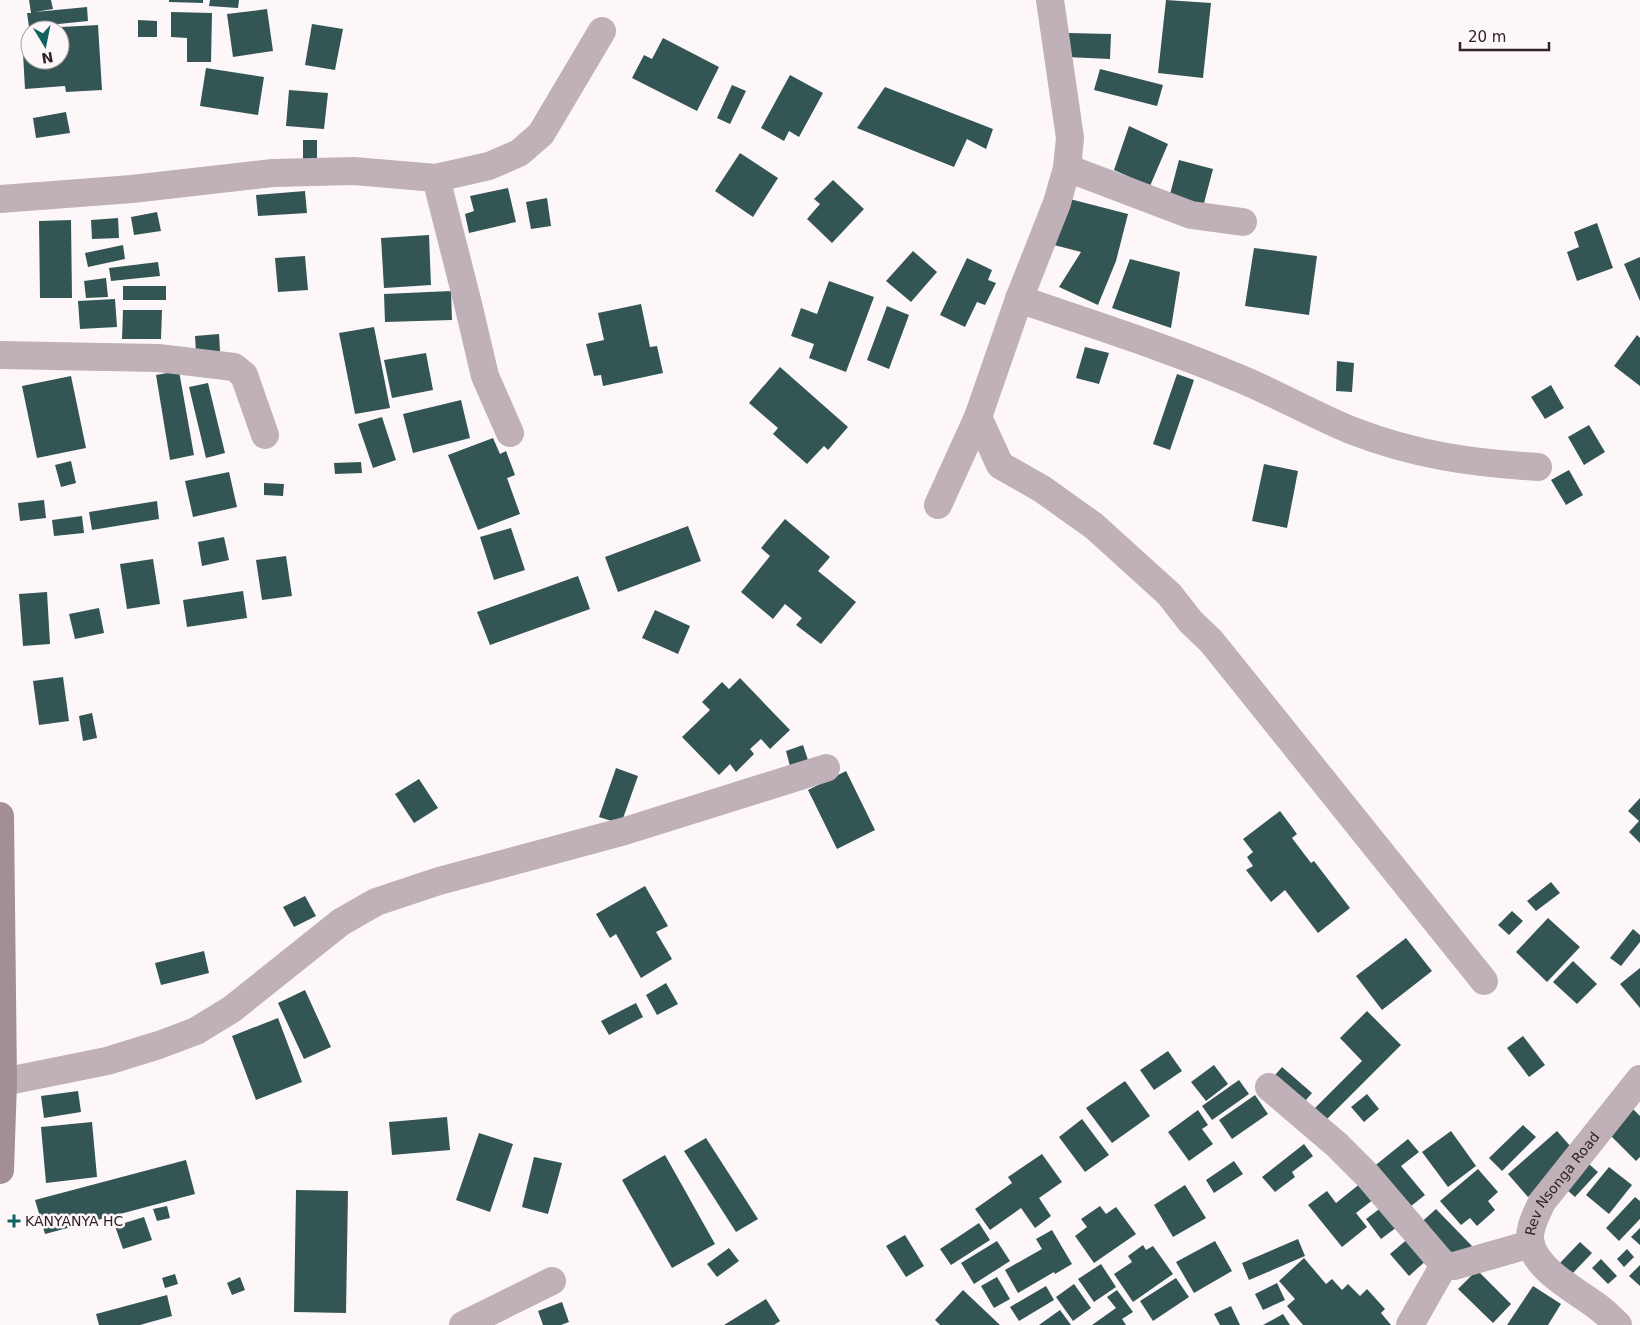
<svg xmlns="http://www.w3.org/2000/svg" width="1640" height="1325" font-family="'DejaVu Sans',sans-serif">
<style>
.building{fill:#335655}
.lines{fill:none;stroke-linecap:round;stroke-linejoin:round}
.street{stroke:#bfb1b7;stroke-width:28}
.secondary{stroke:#a38e97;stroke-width:28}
.poi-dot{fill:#126262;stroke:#fdf7f9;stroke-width:2}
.labels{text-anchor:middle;stroke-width:5;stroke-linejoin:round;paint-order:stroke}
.street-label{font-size:14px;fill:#2f2328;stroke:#fdf7f9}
.poi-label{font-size:14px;fill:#2f2328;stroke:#fdf7f9;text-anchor:start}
</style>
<rect width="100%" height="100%" fill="#fdf7f9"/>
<g class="building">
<polygon points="29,0 51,0 53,9 35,12 87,7 88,21 29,27 27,13 31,13"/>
<polygon points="169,0 203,0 203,3 169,2"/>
<polygon points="210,0 239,0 238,8 209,6"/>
<polygon points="1166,0 1211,3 1203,78 1158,73"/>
<polygon points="267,9 273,51 233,57 227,14"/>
<polygon points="171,12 212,13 211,62 187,62 187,38 171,37"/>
<polygon points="138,20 157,21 157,37 138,37"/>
<polygon points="312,24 343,29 335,70 305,65"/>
<polygon points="98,25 102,90 66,92 65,86 25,89 22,36 30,35 30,60 60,60 61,27"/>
<polygon points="1068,33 1111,34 1110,59 1066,57"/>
<polygon points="663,38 719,67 697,111 632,78 644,55 652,59"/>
<polygon points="206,68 264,77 258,115 200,106"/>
<polygon points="1100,69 1163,85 1157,106 1094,90"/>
<polygon points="790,75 823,93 799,137 789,131 784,141 761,128"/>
<polygon points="732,85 746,91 730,124 717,118"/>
<polygon points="885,87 993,129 986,149 967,139 954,167 857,128"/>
<polygon points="289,90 328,93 324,129 286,126"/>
<polygon points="66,112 70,133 36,138 33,118"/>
<polygon points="1129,126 1168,144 1150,186 1114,170"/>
<polygon points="303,140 317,140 317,159 303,160"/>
<polygon points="740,153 778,178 753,217 715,191"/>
<polygon points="1179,160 1213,169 1203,207 1169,198"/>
<polygon points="833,180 864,209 832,243 807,219 820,204 814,199"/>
<polygon points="508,188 516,222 469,233 465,214 474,211 470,196"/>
<polygon points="305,191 307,213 258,216 256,195"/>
<polygon points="547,198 551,226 531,229 526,202"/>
<polygon points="1066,198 1128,214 1116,261 1098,305 1059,287 1081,252 1054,245"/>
<polygon points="157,212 161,231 134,235 131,217"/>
<polygon points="118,218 119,238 92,239 91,220"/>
<polygon points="71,220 72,298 40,298 39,221"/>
<polygon points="1597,223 1613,268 1577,281 1567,252 1579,247 1574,232"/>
<polygon points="429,235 431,285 384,288 381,238"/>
<polygon points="123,245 125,259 88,267 85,253"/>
<polygon points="1254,248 1317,256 1309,315 1245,306"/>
<polygon points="913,251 937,272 911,302 886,281"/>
<polygon points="305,256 308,290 278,292 275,258"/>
<polygon points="1640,257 1640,301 1624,264"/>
<polygon points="967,258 992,270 988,280 996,283 985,305 977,302 965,327 940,315"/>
<polygon points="1130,259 1180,272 1171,328 1112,308"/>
<polygon points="158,262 160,276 111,281 109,268"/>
<polygon points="106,278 108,297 86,298 84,281"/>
<polygon points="829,281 874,297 846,372 809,358 814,344 791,336 801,308 817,314"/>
<rect x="123" y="286" width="43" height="14"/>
<polygon points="451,291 452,320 385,322 384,294"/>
<polygon points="115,299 117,327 80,329 78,301"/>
<polygon points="641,304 650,347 657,346 663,373 603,386 601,375 594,376 586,344 604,340 598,313"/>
<polygon points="887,306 909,315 889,369 867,360"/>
<polygon points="123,310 162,310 161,339 122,339"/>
<polygon points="374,327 390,408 355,414 339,333"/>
<polygon points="219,334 220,351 196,353 195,336"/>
<polygon points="1637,335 1640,338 1640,386 1614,366"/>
<polygon points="1085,347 1109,353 1099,384 1076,378"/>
<polygon points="426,353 433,390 392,398 384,360"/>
<polygon points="1337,361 1354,363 1352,392 1336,391"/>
<polygon points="780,367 848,427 828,450 824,446 807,464 773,434 778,428 749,403"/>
<polygon points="179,371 194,455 170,460 156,375"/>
<polygon points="1177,374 1194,380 1170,450 1153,444"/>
<polygon points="71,376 86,448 37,458 22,386"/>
<polygon points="208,383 225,453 206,458 189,387"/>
<polygon points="1551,385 1564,408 1545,419 1531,397"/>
<polygon points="461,400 470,438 413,453 403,414"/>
<polygon points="382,417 396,460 373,468 358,424"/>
<polygon points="1589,425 1605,452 1584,465 1568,437"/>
<polygon points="493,438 500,454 506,451 515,475 507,478 520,514 478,530 448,455"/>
<polygon points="71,461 76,483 61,487 55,465"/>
<polygon points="361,462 362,473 335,474 334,463"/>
<polygon points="1264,464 1298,471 1287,528 1252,521"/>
<polygon points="1569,470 1583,495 1566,505 1551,480"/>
<polygon points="229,472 237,507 193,517 185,481"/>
<polygon points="264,483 284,484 283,496 264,495"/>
<polygon points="44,500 46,518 20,521 18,503"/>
<polygon points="157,501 159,519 92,530 89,512"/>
<polygon points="82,516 84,533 54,536 52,520"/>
<polygon points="785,519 830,557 818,571 856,602 821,644 796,625 802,618 785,604 773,619 741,592 770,556 761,548"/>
<polygon points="688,526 701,561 618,592 605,557"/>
<polygon points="511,528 525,570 494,580 480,537"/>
<polygon points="224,537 229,560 202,566 198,542"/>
<polygon points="286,556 292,596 262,600 256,560"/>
<polygon points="153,559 160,604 127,609 120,564"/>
<polygon points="578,576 590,609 490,645 477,612"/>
<polygon points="243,591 247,618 187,627 183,600"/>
<polygon points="47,592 50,644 23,646 19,594"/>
<polygon points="99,608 104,633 75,639 69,614"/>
<polygon points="655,610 690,626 678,654 642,638"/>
<polygon points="63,677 69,721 39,725 33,681"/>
<polygon points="740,678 790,730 770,749 761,739 750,749 754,754 736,772 730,764 719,775 682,737 710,710 702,702 722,682 729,689"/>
<polygon points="92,713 97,738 83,741 79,716"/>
<polygon points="803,745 808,760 790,766 786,751"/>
<polygon points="616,768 638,776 621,824 599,817"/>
<polygon points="846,771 875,830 837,849 808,790"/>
<polygon points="419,779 438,808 414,823 395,794"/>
<polygon points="1640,798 1640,843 1629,832 1639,821 1628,811"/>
<polygon points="1280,811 1297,834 1292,838 1311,863 1314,861 1350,908 1318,933 1285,890 1271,902 1246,870 1253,866 1247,857 1253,852 1243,839"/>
<polygon points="1551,882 1560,893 1536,911 1527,901"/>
<polygon points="645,886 668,926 656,932 672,959 641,978 616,934 610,938 596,914"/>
<polygon points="305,896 316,916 294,927 283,907"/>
<polygon points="1512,911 1523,921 1509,935 1498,925"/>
<polygon points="1548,918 1580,947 1547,982 1516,952"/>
<polygon points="1633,929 1640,935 1640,942 1621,966 1610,958"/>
<polygon points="1406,938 1432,971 1382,1010 1356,976"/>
<polygon points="204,951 209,973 161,985 155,963"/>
<polygon points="1573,961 1597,984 1577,1004 1553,982"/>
<polygon points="1640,968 1640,1008 1620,984"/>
<polygon points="666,983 678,1004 657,1015 646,995"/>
<polygon points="305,990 331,1047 304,1059 278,1003"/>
<polygon points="636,1003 643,1017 609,1035 601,1021"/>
<polygon points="1367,1011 1401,1045 1325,1121 1313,1110 1362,1061 1340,1038"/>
<polygon points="278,1018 302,1082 256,1100 232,1036"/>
<polygon points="1523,1036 1545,1065 1529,1077 1507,1048"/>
<polygon points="1168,1051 1182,1071 1154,1090 1140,1070"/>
<polygon points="1214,1065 1228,1084 1206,1101 1191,1082"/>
<polygon points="1282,1067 1312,1093 1299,1108 1270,1081"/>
<polygon points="1239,1080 1249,1094 1212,1120 1202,1106"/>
<polygon points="1125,1081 1150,1116 1112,1143 1086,1108"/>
<polygon points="78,1091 81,1112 44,1118 41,1096"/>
<polygon points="1367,1094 1379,1109 1364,1122 1351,1107"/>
<polygon points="1255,1095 1268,1114 1232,1139 1219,1120"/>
<polygon points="1632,1108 1640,1116 1640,1157 1636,1161 1607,1132"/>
<polygon points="1198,1110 1208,1125 1202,1129 1213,1144 1189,1161 1168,1132"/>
<polygon points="447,1117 450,1150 392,1155 389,1122"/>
<polygon points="1082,1119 1109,1155 1085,1172 1059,1137"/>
<polygon points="92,1122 97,1177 46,1183 41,1127"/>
<polygon points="1523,1125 1536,1137 1502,1171 1489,1158"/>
<polygon points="1451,1131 1476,1166 1448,1187 1422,1152"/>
<polygon points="1557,1131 1578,1155 1528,1197 1508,1174"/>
<polygon points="479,1133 513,1144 490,1212 456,1200"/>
<polygon points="706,1138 758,1219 736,1232 684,1151"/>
<polygon points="1408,1139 1419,1152 1401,1166 1425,1195 1406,1210 1372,1168"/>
<polygon points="1304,1144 1313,1156 1292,1172 1295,1177 1275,1192 1262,1177"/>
<polygon points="1042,1154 1062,1182 1039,1198 1051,1216 1035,1228 1021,1208 990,1230 975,1209 1012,1183 1008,1177"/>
<polygon points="665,1155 715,1244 672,1268 622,1180"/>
<polygon points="534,1157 562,1163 548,1214 522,1207"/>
<polygon points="1582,1158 1598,1172 1575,1197 1559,1183"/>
<polygon points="186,1160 195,1194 45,1234 35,1200"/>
<polygon points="1234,1161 1243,1174 1214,1193 1206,1180"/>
<polygon points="1609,1167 1632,1185 1609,1214 1586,1195"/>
<polygon points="1478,1169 1498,1192 1488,1201 1495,1210 1477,1226 1470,1218 1461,1225 1440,1201"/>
<polygon points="1361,1183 1374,1199 1356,1213 1367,1227 1342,1247 1308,1205 1327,1191 1336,1203"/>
<polygon points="1185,1185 1206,1218 1173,1237 1154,1205"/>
<polygon points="296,1190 348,1191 346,1313 294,1312"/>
<polygon points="1635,1197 1640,1201 1640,1219 1619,1241 1606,1228"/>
<polygon points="167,1206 170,1218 157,1221 153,1209"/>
<polygon points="1100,1206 1106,1214 1116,1207 1136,1234 1094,1263 1075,1236 1087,1227 1081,1219"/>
<polygon points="1382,1207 1397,1227 1381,1239 1366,1219"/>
<polygon points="1436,1209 1472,1246 1453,1265 1416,1227"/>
<polygon points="144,1217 152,1240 123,1249 115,1226"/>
<polygon points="979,1223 990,1240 951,1265 940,1249"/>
<polygon points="1640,1228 1640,1245 1631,1237"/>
<polygon points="1052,1230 1072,1264 1055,1274 1054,1272 1018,1293 1005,1270 1042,1249 1036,1239"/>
<polygon points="905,1235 924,1266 906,1277 886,1246"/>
<polygon points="1410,1237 1429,1258 1409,1276 1390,1254"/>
<polygon points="1298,1239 1305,1256 1249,1280 1242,1263"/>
<polygon points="997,1241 1010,1261 974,1284 961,1263"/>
<polygon points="1215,1241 1232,1271 1194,1293 1176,1262"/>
<polygon points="1580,1242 1592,1253 1571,1275 1559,1264"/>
<polygon points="1143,1245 1146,1250 1153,1246 1173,1274 1133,1302 1114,1274 1132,1262 1128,1256"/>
<polygon points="729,1248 739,1261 717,1277 707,1264"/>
<polygon points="1627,1249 1634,1257 1624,1267 1617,1259"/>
<polygon points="1304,1258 1326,1284 1332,1279 1342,1290 1348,1284 1360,1296 1367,1289 1385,1309 1381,1313 1391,1325 1303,1325 1287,1306 1295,1299 1279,1281"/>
<polygon points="1601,1259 1617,1276 1608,1284 1592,1268"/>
<polygon points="1101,1264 1116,1287 1094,1302 1078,1279"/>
<polygon points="1640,1265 1640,1286 1629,1276"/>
<polygon points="1477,1270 1511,1304 1493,1323 1458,1289"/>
<polygon points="175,1274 178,1284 165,1288 162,1278"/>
<polygon points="240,1277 245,1290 232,1295 227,1283"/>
<polygon points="997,1277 1010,1299 994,1308 981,1286"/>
<polygon points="1176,1278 1189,1297 1153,1321 1140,1301"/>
<polygon points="1277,1283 1285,1300 1263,1310 1255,1294"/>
<polygon points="1074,1284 1091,1308 1073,1321 1056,1297"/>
<polygon points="1046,1286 1054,1300 1019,1321 1010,1307"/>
<polygon points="1533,1286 1561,1304 1548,1325 1507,1325"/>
<polygon points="963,1290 1000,1325 940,1325 935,1320"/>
<polygon points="1117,1290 1133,1312 1122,1319 1126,1325 1092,1325 1116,1308 1107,1297"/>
<polygon points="167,1295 172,1316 140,1325 99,1325 96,1314"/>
<polygon points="766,1299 780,1321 774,1325 724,1325"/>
<polygon points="562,1302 569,1322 561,1325 543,1325 538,1311"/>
<polygon points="1231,1306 1240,1325 1220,1325 1214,1314"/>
<polygon points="1060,1310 1071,1325 1039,1325"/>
<polygon points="1283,1314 1290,1325 1263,1325"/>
</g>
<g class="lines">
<g class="street">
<polyline points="1067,168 1191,215 1243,222"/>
<polyline points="436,178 468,304 485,376 510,433"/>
<polyline points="0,199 132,189 273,173 354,171 436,178 489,166 519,153 541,134 602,31"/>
<path d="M1019,299C1091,324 1165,347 1236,377C1276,393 1313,415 1353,431C1415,455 1472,463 1538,467"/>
<polyline points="0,355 158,358 234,367 244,375 265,435"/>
<polyline points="978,417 1000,465 1042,489 1094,526 1169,594 1191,622 1211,641 1484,981"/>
<polyline points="938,505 978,417 1019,299 1057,203 1067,168 1070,138 1050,0"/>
<polyline points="3,1082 107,1061 159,1045 196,1031 232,1009 341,922 376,902 439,881 625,831 826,768"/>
<polyline points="1269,1087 1337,1145 1368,1176 1444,1265 1454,1266 1531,1244"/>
<polyline points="463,1325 552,1281"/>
<polyline points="1410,1325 1444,1265"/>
<path id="s1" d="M1618,1325C1612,1319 1605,1312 1598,1307C1577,1291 1539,1272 1531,1245C1527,1231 1536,1215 1542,1202L1640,1079"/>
</g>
<polyline class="secondary" points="0,816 3,1082 0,1170"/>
</g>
<path class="poi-dot" d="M11.5 1213.5h5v5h5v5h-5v5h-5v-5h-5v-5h5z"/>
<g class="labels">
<g class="street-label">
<text dy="5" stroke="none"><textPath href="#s1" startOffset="191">Rev Nsonga Road</textPath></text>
</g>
<g class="poi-label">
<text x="25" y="1226">KANYANYA HC</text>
</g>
</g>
<g transform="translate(45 45) rotate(170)"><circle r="24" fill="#fdf7f9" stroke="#aba2a5"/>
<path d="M0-4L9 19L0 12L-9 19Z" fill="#126262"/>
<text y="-8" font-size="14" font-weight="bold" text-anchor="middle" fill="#2f2328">N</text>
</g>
<path d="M1460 42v8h89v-8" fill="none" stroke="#2f2328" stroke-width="2.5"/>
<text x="1468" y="42" font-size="15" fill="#2f2328" stroke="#fdf7f9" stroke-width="4" paint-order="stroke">20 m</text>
</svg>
